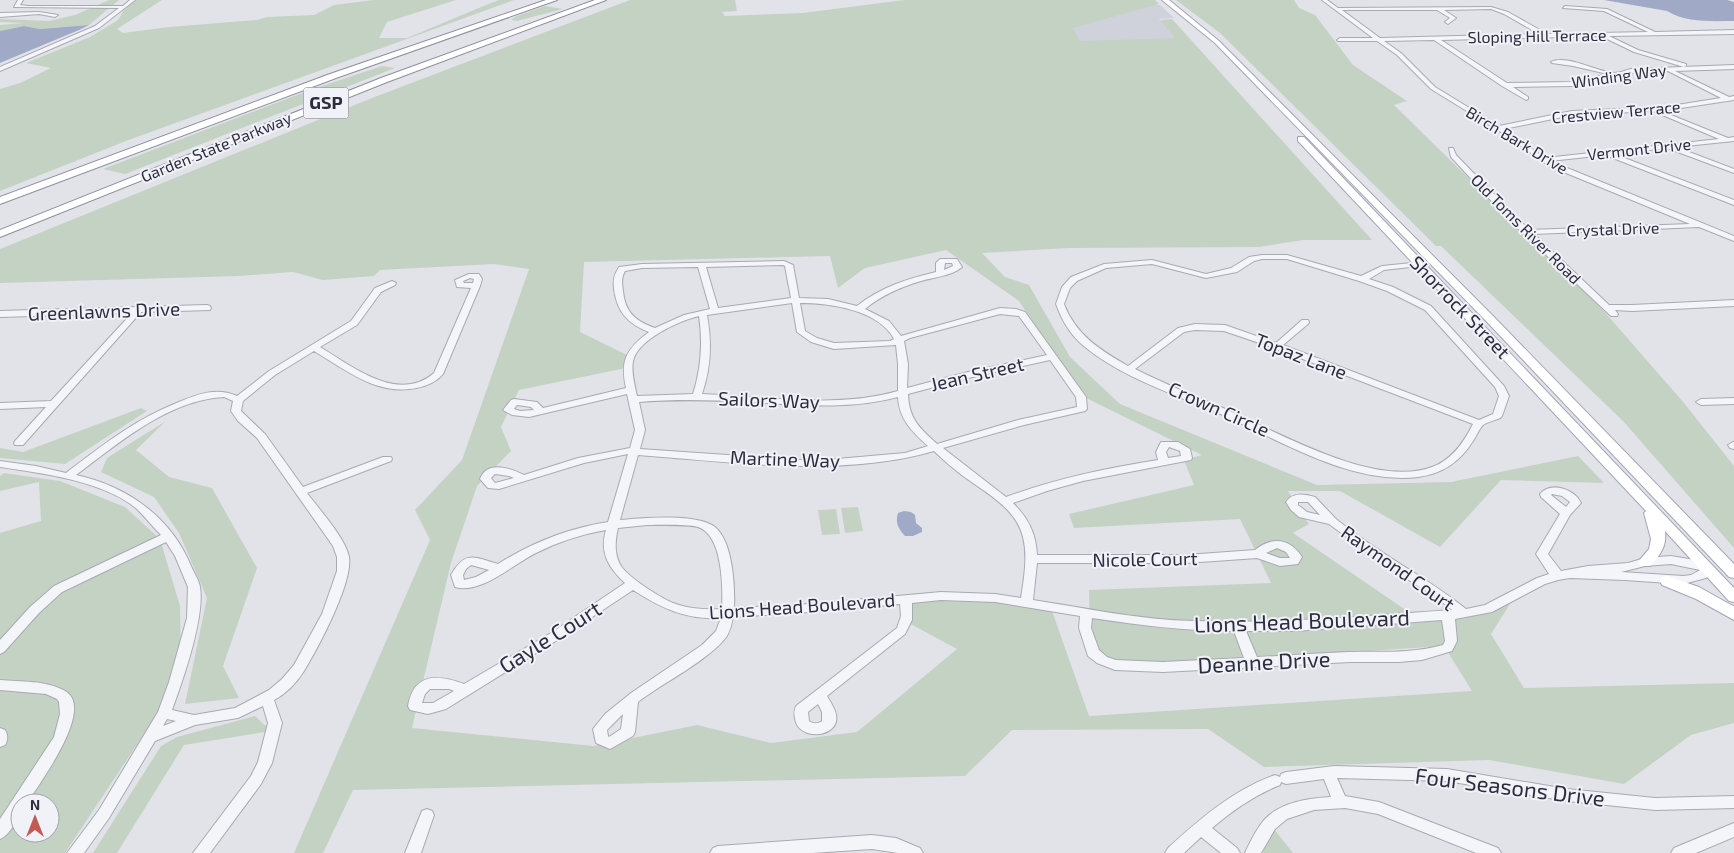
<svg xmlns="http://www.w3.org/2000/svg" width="1734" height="853" font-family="'Exo 2',sans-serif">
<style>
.built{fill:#d0d2db}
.green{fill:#c4d2c4;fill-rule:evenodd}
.water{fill:#a0aac6}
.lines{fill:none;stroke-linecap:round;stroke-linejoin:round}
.minor-casing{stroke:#a8a9b3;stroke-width:2}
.major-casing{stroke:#a2a5b4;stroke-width:2}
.highway-casing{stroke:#8b8e9e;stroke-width:2}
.minor{fill:#f4f5f8;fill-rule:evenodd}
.major{fill:#fff;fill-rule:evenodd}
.highway{fill:#fff;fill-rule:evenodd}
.labels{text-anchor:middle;stroke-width:4;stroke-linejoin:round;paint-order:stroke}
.far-street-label{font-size:16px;fill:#2c2e40;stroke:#f1f2f7}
.shield{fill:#f1f2f7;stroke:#676977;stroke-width:1}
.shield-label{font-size:18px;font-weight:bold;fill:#2c2e40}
.street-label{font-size:19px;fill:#2c2e40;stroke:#f1f2f7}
.near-street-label{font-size:22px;fill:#2c2e40;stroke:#f1f2f7}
</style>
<rect width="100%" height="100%" fill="#e2e3e9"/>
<polygon class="built" points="1141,5 1160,5 1174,18 1159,19 1177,39 1077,42 1067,27"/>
<g class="green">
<polygon points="109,0 119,0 89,25 40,29 24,26 0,31 0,25 23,23 0,22 0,19 49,21 75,15"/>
<polygon points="136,0 162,0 117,29 123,33 169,27 257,20 267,17 314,15 334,5 373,0 456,0 387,22 379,38 407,38 486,5 499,0 514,0 126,141 0,191 0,89 20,83 51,68 26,63 90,37 118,20 124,10"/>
<path d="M630,0H735L737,11L722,12L725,16L803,13L904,0H1155L1159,4L1073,28L1080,41L1175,38L1160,20L1172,19L1372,240H1303L1259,247L1069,248L982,253L1005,277L1029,285L1070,357L1120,404L1317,485L1451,482L1578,456L1604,483L1501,480L1440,547L1340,491H1288L1309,524L1293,533L1419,619L1510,604L1491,634L1524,688L1734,683V723L1691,735L1624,784L1489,760L1264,767L1208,729L1012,730L965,776L353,790L323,853H294L430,540L415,510L462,460L529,269L494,264L380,270L374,276L323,280L293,272L239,276L0,283V249L372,98ZM946,250L1019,301L1082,396L1202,455L1184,460L1194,485L1069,514L1074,528L1240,519L1271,583L1089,590L1090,649L1127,667L1444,646L1472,691L1089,716L1051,608L1021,603L907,600V622L957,649L857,732L771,743L697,725L593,746L412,728L451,563L477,486L511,451L501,427L519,390L626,368L629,356L580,332L584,262L830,256L838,288L865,268Z"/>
<polygon points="1176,0 1294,0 1299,8 1315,15 1353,65 1407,101 1394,105 1602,309 1684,403 1734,466 1734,548 1624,422 1441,246 1436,246 1220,33"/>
<polygon points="545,6 563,9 517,21 511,20 517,16"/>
<polygon points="382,66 395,68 125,174 103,169 310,90"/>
<polygon points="141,408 147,411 65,464 0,458 0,448 23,452"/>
<polygon points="166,421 136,450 169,477 212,488 257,568 223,666 239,698 185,704 207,598 179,533 154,497 101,472 107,458"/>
<path d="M4,473L60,481L125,507L160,539L180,606L181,674L150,725L65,853H0V533L41,521L39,482L0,491V476ZM20,803H50V833H20Z"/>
<polygon points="858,507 863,531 845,533 841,508"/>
<polygon points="836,509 840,534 822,535 818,510"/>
<polygon points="255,716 271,731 184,745 117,853 93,853 161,746 177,737"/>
<polygon points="1270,824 1293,853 1263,853"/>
</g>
<g class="water">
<path d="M1604,0H1727L1734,2V21C1711,21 1687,23 1667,11Z"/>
<polygon points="89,25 79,30 0,63 0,31 24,26 40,29"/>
<path d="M904,511L911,512L915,515L916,523L922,528V532L913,536H905C898,528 895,523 898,513Z"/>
</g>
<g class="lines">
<defs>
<g id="minor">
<polygon points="18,0 23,0 20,5 28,6 123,6 130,0 135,0 99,28 0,71 0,67 95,26 119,8 14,7"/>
<path d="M1322,0H1327L1338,8L1491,7L1508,12L1547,34L1648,32L1604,11L1563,8L1565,6L1607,9L1655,32L1734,30V34L1609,36L1638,50L1686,64V66L1684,67L1634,52L1601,36L1441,40L1507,83L1572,82L1608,74L1573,66L1552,63L1551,62C1567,54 1597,72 1615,73C1620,73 1626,70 1631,69L1734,65V69L1675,71L1729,97L1734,96V100L1661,111L1728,138L1734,137V141L1676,147L1734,169V173L1667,148L1614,154L1734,200V205L1605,155L1550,161L1734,236V241L1699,227L1534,234L1609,305H1632L1734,300V306L1632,311L1615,310L1618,314L1617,316H1611L1509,220L1451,157L1449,148H1453L1456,155L1529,230L1690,224L1549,166L1504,134L1431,89L1397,55L1377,41H1338L1337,40L1340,38H1373ZM1491,9L1504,14L1539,34L1380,38L1342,10H1437L1450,18L1445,22L1448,24L1456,18L1444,10ZM1434,40L1502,86L1526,100L1528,99V97L1513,87L1572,86L1631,73L1668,71L1721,98L1664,107L1572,111L1499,126L1435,87L1401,53L1384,41ZM1653,111L1719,139L1545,158L1504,129L1572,115Z"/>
<polygon points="39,12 58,15 55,17 39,14 0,17 0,13"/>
<path d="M1262,255H1287L1361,276L1382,266L1422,262L1423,264L1419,266L1384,270L1369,279L1393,287L1431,306L1504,386L1509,396L1502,416L1500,418C1496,420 1487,422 1483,425C1479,429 1476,437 1473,441C1460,462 1442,474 1418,477C1349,485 1278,439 1218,413C1174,394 1123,378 1085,347C1071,336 1062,321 1056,304L1062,287L1071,277L1104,264L1152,260L1206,274L1231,268L1249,257ZM1262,259H1287L1359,281L1387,291L1425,310L1495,387L1499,396L1493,414L1479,420L1283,345L1308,324L1309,322L1308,320H1302L1276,343L1225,325L1195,324L1178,328L1128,366C1100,350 1076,335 1064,304L1070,288L1077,281L1106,268L1152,264L1206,278L1237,272L1254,261ZM1195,330L1224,331L1274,348L1473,424C1464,442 1452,460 1432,467C1376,488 1283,435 1232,412C1199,397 1166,385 1135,369L1184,332Z"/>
<path d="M940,259H957L962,267C952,276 934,277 921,281C901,287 882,295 865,309L889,321L901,336L1000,308L1016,309L1025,312L1086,397L1087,409L1085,411L1024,425L943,448L1006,497C1055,479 1106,468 1158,460L1156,452L1161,442H1178L1190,449L1192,458L1191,460L1083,481L1047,491L1013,503C1028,518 1036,533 1037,555H1186L1255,550C1272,536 1290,538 1302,557L1298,564L1280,566L1257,558L1186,563H1037L1033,600C1086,608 1140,620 1194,621C1280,624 1366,616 1452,610L1437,598L1382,563L1329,524L1299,517L1291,510L1286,502C1293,492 1304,494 1315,497C1322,504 1329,512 1336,519C1377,553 1425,576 1466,609L1485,605L1537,578L1549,574L1536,554L1560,514L1541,497L1540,494C1551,481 1575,489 1581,503L1570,515L1548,554L1561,571L1588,566L1628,563L1645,558L1671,556L1701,561L1713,566L1715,569L1706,578L1683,584L1625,580L1570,578L1558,580L1545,584L1492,612L1455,619L1457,641L1452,651L1422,660L1399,662H1350L1163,672L1115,670L1097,663L1088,656L1079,628L1080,616L995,602L941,600L912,603V620L905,634L827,696C830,701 833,706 835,711C845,738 797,743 795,718C794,713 794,711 796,706L897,628L901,616L900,604L811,612L733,617C732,624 730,630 727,636C711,659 661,684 638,702L635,732L633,736L610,749L596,743L593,729L605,714L631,693L702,645L716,631L721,618C686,620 661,608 633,590L559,639L446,709L428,714L410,710L408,706C414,673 437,674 464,684L551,633L625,583C609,568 599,553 606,530C582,534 558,542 536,553C513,564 481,595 455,587L451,575C465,550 474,557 498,564C531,543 569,528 608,522L628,454L584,463L499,489L488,488L480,479C487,460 510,468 524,475L578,458L630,448L635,430L627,394L529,417L512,415L503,410L511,400L514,399L537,402L543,408L626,388C620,361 626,349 649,332C628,324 617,312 614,289C613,280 614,275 619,267L642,264L784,261L793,265L799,298L828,299L857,306C881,287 907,279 936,272V263ZM945,263H952L953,266L944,270ZM783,265L785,266L791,298L718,308L706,267ZM698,267L710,309L684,315L655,328C635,321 625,312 623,291C622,283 621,278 625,271L642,268ZM792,303L797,332L811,342L834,349L896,345L898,364V391C835,409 766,396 702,394C711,368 712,342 707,315ZM800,303C830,303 879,310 894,339L890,341L834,343L817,338L805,331ZM1000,314L1019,316L1047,355L968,372L907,388L908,364L904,341L910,338ZM699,316C703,343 701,369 693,394L637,396C635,386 631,373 633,361C638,339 679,321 699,316ZM1050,360L1076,397L1077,407L1018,420L937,444C920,428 909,420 908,394L968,378ZM898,397C899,419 912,432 928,446L905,453L814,461L640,449L645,430L639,402C676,399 713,400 750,402C799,405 850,410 898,397ZM517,405L531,407L534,410L520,411L514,409ZM1169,447L1180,451L1181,456L1168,458L1166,452ZM934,451C943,460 953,468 963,476C985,492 1016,508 1023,537C1028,557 1024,578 1021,598L995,594L941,592L811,604L734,608C735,587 733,542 715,527C697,513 643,518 620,520L638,455C733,462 841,478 934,451ZM495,474L509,476L514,478L495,483L491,478ZM1552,494L1562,496L1570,502L1566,507L1551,495ZM1298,502H1308L1320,515L1307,512L1298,505ZM647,525C660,525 687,524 698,527C723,535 723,588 722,609C708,610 692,609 679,605C664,601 629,578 621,566C614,555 615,540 618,528ZM1277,548L1286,552L1290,558H1280L1266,553ZM1671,564L1700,570L1691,575L1683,576L1621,572L1645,566ZM471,565L489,570L476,577L464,580L463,575L466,569ZM1092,618C1139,625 1185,631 1234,631L1244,658L1163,662L1116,660L1107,657L1099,650L1091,628ZM1442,620L1445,641L1443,645C1409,654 1382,651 1348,652C1318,653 1287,656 1257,657L1246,631H1295ZM430,689H449L454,691L433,703H422L425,694ZM818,704L822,712V721C818,724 813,724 809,721L808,712ZM623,714L621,729L609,737L608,736L607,730Z"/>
<path d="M469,274H479L482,279L480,286L443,374C436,382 427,386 416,388C377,396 346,370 314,351L275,375L243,401L241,411L265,434L303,487L383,457H391L392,459L391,461L307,493C319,509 346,539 349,557C353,583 318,648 304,671C297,682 286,694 274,700L282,723L272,763L261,784L210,853H193L251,776L258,762L268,723L263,706L238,718L195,725L155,741L109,818L84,853H67L99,810L158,712L169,682L187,618L188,587L175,556L166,542L62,592L39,613L4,652L0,654V640L30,607L54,586L161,535C153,527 145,517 137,509C104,481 41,473 0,467V461L36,466L66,473C104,444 134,420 179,402C198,394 217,387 237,396L269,371L351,321L375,288L392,281L396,283L395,285L381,292L357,325L320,347C352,366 398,404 434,373L471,288L457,287L455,280ZM470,278L474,279L473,283H464L463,281ZM224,397L233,401L231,411L238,421L257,438L333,546L337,557V571L322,614L294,665L282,679L269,690L235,708L194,715L172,710C183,680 205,618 200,587C199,580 194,573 191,566C171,517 127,486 76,475C119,443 168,400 224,397ZM167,719L176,721L163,726Z"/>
<polygon points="207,305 210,306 211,308 210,310 141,312 23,445 15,445 14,443 15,441 46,407 0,409 0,403 51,401 132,313 0,317 0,311"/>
<polygon points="1734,398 1734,404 1701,405 1696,402 1701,399"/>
<polygon points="1733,442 1734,442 1734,449 1730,448 1728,445"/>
<path d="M0,680C21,682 46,680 65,691C96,708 39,784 27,803H20C20,815 12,834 0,839V819L54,737L60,714L59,702L57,699L46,694L0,690Z"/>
<path d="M0,728L5,730C8,735 8,740 5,745L0,747Z"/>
<path d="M1334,766L1447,769L1567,789L1655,798L1734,796V808L1655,810L1567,801L1447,781L1337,778L1345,796L1379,802L1498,848L1501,853H1476L1378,814L1345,808L1314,810L1287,819L1275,829L1261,853H1245C1250,842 1257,828 1265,819C1281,802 1310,798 1331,797L1324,779L1286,784L1281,782L1280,785C1255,795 1233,810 1212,828L1237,848L1240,853H1221L1201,837L1184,853H1165L1168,848C1200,819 1233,790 1275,775L1280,777L1281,774L1286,772Z"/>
<polygon points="427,809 432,811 434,815 421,853 405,853 422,811"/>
<polygon points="1734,823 1734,837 1696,853 1671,853 1674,848"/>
<polygon points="872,835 896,838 920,848 923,853 898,853 872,849 812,853 710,853 713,848 718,846"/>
</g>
<g id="major">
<polygon points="1162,0 1169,0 1219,41 1495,318 1734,564 1734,578 1729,577 1487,322 1215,43"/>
<path d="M1298,137H1304L1734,588V602L1729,601L1665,531C1667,546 1660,556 1650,566H1640L1638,562L1649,549L1651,539L1644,513L1646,511L1298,141Z"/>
<polygon points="1667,576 1699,587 1731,605 1734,606 1734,620 1696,599 1662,585 1660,581 1662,577"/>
</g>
<g id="highway">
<polygon points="546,0 557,0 336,78 0,204 0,197 330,74"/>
<polygon points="595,0 606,0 387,82 0,237 0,230 381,78"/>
</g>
</defs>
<use href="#minor" class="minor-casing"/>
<use href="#major" class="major-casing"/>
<use href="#highway" class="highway-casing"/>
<use href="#minor" class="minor"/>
<use href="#major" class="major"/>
<use href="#highway" class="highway"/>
</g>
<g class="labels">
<g class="far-street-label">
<text transform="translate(1537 36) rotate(-1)" y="6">Sloping Hill Terrace</text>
<text transform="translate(1619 76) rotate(-8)" y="6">Winding Way</text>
<text transform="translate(1616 112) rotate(-5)" y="6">Crestview Terrace</text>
<text transform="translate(1517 140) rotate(31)" y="6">Birch Bark Drive</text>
<text transform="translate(216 147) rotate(-22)" y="6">Garden State Parkway</text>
<text transform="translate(1639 149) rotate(-6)" y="6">Vermont Drive</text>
<text transform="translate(1526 229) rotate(45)" y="6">Old Toms River Road</text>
<text transform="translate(1613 229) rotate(-2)" y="6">Crystal Drive</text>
</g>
<rect class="shield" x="303.5" y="87.5" width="45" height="31" rx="4"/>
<g class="shield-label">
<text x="326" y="109">GSP</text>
</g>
<g class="street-label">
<text transform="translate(1460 307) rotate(46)" y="7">Shorrock Street</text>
<text transform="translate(104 311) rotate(-2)" y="7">Greenlawns Drive</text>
<text transform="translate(1301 356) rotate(21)" y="7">Topaz Lane</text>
<text transform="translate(977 374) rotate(-13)" y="7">Jean Street</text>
<text transform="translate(769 400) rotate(2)" y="7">Sailors Way</text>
<text transform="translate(1219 409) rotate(24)" y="7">Crown Circle</text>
<text transform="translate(785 459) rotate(2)" y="7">Martine Way</text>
<text transform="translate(1145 559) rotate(-1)" y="7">Nicole Court</text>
<text transform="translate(1398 568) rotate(35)" y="7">Raymond Court</text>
<text transform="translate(802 606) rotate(-4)" y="7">Lions Head Boulevard</text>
</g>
<g class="near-street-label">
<text transform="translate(1302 621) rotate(-2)" y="8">Lions Head Boulevard</text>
<text transform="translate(550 637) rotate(-32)" y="8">Gayle Court</text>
<text transform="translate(1264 662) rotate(-3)" y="8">Deanne Drive</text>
<text transform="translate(1510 787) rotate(7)" y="8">Four Seasons Drive</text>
</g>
</g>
<g transform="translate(35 818)"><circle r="24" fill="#f1f2f7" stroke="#a2a4ae"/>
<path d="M0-4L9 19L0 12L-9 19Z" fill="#c25b53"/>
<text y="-8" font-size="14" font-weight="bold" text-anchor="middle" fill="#2c2e40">N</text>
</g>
</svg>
